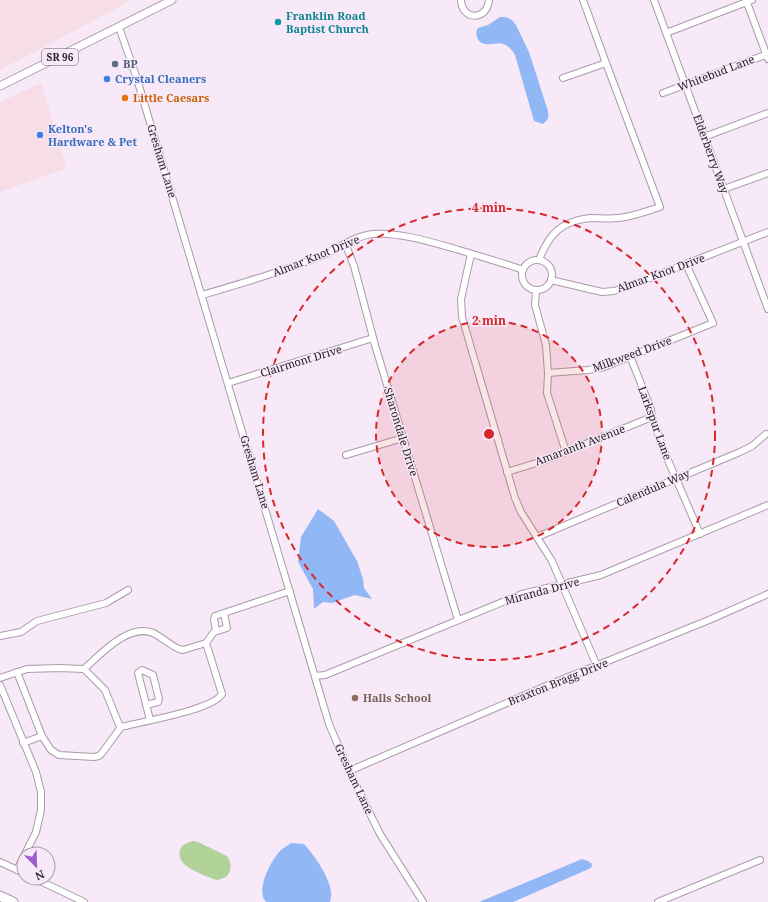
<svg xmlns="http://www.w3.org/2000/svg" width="768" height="902" font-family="'Noto Serif',serif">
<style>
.commercial{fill:#f6dde6}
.green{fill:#b1d298}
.water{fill:#91b8f5}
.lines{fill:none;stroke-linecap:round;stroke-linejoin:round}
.minor-casing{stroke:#aa9bab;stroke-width:8}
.major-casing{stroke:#aa9bab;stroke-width:9}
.highway-casing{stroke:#aa9bab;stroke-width:11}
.minor{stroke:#fff;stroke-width:6}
.major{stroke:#fff;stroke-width:7}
.highway{stroke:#fff;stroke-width:9}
.ring{fill:none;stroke:#d62828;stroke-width:2;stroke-dasharray:7 5}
.culture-dot{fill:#0f9aa8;stroke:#f8e9f9;stroke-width:1.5}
.service-dot{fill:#5c6f8a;stroke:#f8e9f9;stroke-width:1.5}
.shop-dot{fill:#3f7fe0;stroke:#f8e9f9;stroke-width:1.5}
.food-dot{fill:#e8710a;stroke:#f8e9f9;stroke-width:1.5}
.education-dot{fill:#8d6e63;stroke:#f8e9f9;stroke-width:1.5}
.labels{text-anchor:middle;stroke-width:3;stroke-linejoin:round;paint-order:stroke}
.shield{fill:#f8e9f9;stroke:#665d66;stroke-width:1}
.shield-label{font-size:10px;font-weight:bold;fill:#272127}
.culture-label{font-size:11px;font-weight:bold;fill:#0d838f;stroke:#f8e9f9;text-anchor:start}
.service-label{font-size:11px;font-weight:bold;fill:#4e5e75;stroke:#f8e9f9;text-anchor:start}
.street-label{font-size:11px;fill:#272127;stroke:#f8e9f9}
.shop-label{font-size:11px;font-weight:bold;fill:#366cbe;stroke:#f8e9f9;text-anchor:start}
.food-label{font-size:11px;font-weight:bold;fill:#c56008;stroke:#f8e9f9;text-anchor:start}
.education-label{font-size:11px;font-weight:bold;fill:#785e54;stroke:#f8e9f9;text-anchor:start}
.centre{fill:#d62828;stroke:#f8e9f9;stroke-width:2}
.ring-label{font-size:12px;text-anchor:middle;font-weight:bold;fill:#d62828;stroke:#f8e9f9;stroke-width:3;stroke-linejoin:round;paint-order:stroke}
</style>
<rect width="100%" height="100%" fill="#f8e9f9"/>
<g class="commercial">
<polygon points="0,0 127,0 127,3 0,70"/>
<polygon points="41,83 67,168 0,192 0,102"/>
</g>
<path class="green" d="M193,841L198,842L227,856C232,863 232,871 226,877L218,880L213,879C203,874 175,867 180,850C182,844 187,843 193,841Z"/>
<g class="water">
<path d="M500,17H506L512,20L516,25L529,52L548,111C549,118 548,120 543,124L534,121L515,55C512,50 509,46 503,44C495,42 481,49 477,37C476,33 476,31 478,28L488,25Z"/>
<polygon points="318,509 334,521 357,561 363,579 364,588 372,599 355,595 332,603 323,602 314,609 313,589 298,562 301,537"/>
<path d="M291,843L304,844C314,855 330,877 331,893C332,896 330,899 330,902H266C255,890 271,860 281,850C284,848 288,845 291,843Z"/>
<polygon points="582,859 588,861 592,864 591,868 513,902 479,902"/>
</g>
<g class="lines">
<defs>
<g id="minor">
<path d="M461,0C462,21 487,21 489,0"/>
<polyline points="654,0 768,309"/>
<polyline points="746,0 768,59"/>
<polyline points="119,27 137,79 329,724 349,771 380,834 423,902"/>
<polyline points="666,33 752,0"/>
<polyline points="563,78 606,63"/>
<polyline points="663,93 768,54"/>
<polyline points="704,137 768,113"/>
<polyline points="724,189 768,173"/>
<polyline points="345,243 354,266 375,345 458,620"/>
<polyline points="471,254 461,299 462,317 515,498 521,512 552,561 597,666"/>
<path d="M539,260C549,234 561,221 590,218C600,218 609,219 618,218C632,217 647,211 660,207L606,63L583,0"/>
<circle cx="537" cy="275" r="15"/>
<polyline points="551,280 602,292 614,291 627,287 768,232"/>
<polyline points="536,291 535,305 546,345 548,373 547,393 566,452"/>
<path d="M202,295C243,283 284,271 323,255C339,248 354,236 373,234C399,232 431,242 456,249C478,256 501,262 523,270"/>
<polyline points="630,356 651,409 652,417 664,451 700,534"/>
<polyline points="548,373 588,370 604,367 713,323 686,264"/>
<polyline points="228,383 373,338"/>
<polyline points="346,455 403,438"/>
<polyline points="507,472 543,461 652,417"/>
<polyline points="537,537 740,452 752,446 766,434"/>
<polyline points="216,631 214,619 215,616 224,613"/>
<polyline points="0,636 21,632 37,621 106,603 128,590"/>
<polyline points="84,669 105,690 120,727"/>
<polyline points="17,672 42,736"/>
<polyline points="315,676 325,675 522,594 601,575 768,505"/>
<path d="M0,678L27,669L60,668L84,669C100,655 128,623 153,633C162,637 171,646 179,649L183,650L206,643"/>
<polyline points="0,685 36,772 41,792 41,810 36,832 25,854"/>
<polyline points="146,705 158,702 159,699 153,675 142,670 138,673 150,720"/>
<path d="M23,743L42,736L51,750L59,755L94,757L99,756L102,753L121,727C140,722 213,710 222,694L206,643L214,632L227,628L224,613L290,591"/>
<polyline points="349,771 546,686 709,620 768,594"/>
<polyline points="0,862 24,873"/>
<polyline points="17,870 24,856"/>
<polyline points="34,878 84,902"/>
<polyline points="658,902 760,860"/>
</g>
<polyline id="major" points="0,86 172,0"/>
<polyline id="highway" points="0,896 13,902"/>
</defs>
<use href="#minor" class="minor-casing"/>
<use href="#major" class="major-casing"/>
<use href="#highway" class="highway-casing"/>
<use href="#minor" class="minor"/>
<use href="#major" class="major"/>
<use href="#highway" class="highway"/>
</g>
<circle cx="489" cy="434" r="113" fill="#d62828" fill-opacity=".12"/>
<g class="ring">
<circle cx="489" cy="434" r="113"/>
<circle cx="489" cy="434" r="226"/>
</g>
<circle class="culture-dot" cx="278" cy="22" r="4"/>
<circle class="service-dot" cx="115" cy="64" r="4"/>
<g class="shop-dot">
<circle cx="107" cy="79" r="4"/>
<circle cx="40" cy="135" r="4"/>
</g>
<circle class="food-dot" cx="125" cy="98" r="4"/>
<circle class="education-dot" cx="355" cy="698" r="4"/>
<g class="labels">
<rect class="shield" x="42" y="49" width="36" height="16" rx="3"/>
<g class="shield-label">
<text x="60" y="61">SR 96</text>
</g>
<g class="culture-label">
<text x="286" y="20">Franklin Road<tspan x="286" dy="13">Baptist Church</tspan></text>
</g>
<g class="service-label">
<text x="123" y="68">BP</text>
</g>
<g class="street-label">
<text transform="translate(716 73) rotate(-21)" y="4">Whitebud Lane</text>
<text transform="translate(711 154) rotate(70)" y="4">Elderberry Way</text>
<text transform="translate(162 161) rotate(73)" y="4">Gresham Lane</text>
<text transform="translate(316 256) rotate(-22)" y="4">Almar Knot Drive</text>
<text transform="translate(661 273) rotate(-20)" y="4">Almar Knot Drive</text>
<text transform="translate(632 354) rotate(-20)" y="4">Milkweed Drive</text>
<text transform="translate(301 361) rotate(-17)" y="4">Clairmont Drive</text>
<text transform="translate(655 423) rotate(70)" y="4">Larkspur Lane</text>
<text transform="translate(401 432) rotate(73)" y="4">Sharondale Drive</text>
<text transform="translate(580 445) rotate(-21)" y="4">Amaranth Avenue</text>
<text transform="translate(255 472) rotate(73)" y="4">Gresham Lane</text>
<text transform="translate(653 488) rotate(-23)" y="4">Calendula Way</text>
<text transform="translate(542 591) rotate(-15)" y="4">Miranda Drive</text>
<text transform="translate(558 682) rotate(-22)" y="4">Braxton Bragg Drive</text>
<text transform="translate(354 779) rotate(65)" y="4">Gresham Lane</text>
</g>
<g class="shop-label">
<text x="115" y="83">Crystal Cleaners</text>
<text x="48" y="133">Kelton's<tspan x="48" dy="13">Hardware &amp; Pet</tspan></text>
</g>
<g class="food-label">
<text x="133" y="102">Little Caesars</text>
</g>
<g class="education-label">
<text x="363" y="702">Halls School</text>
</g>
</g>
<circle cx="489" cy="434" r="6" class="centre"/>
<g class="ring-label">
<text x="489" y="212">4 min</text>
<text x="489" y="325">2 min</text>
</g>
<g transform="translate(36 866) rotate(157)"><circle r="19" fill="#f8e9f9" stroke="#a499a5"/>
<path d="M0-3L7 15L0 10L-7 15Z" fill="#9c5cd2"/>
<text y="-6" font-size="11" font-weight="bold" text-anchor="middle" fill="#272127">N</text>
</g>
</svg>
